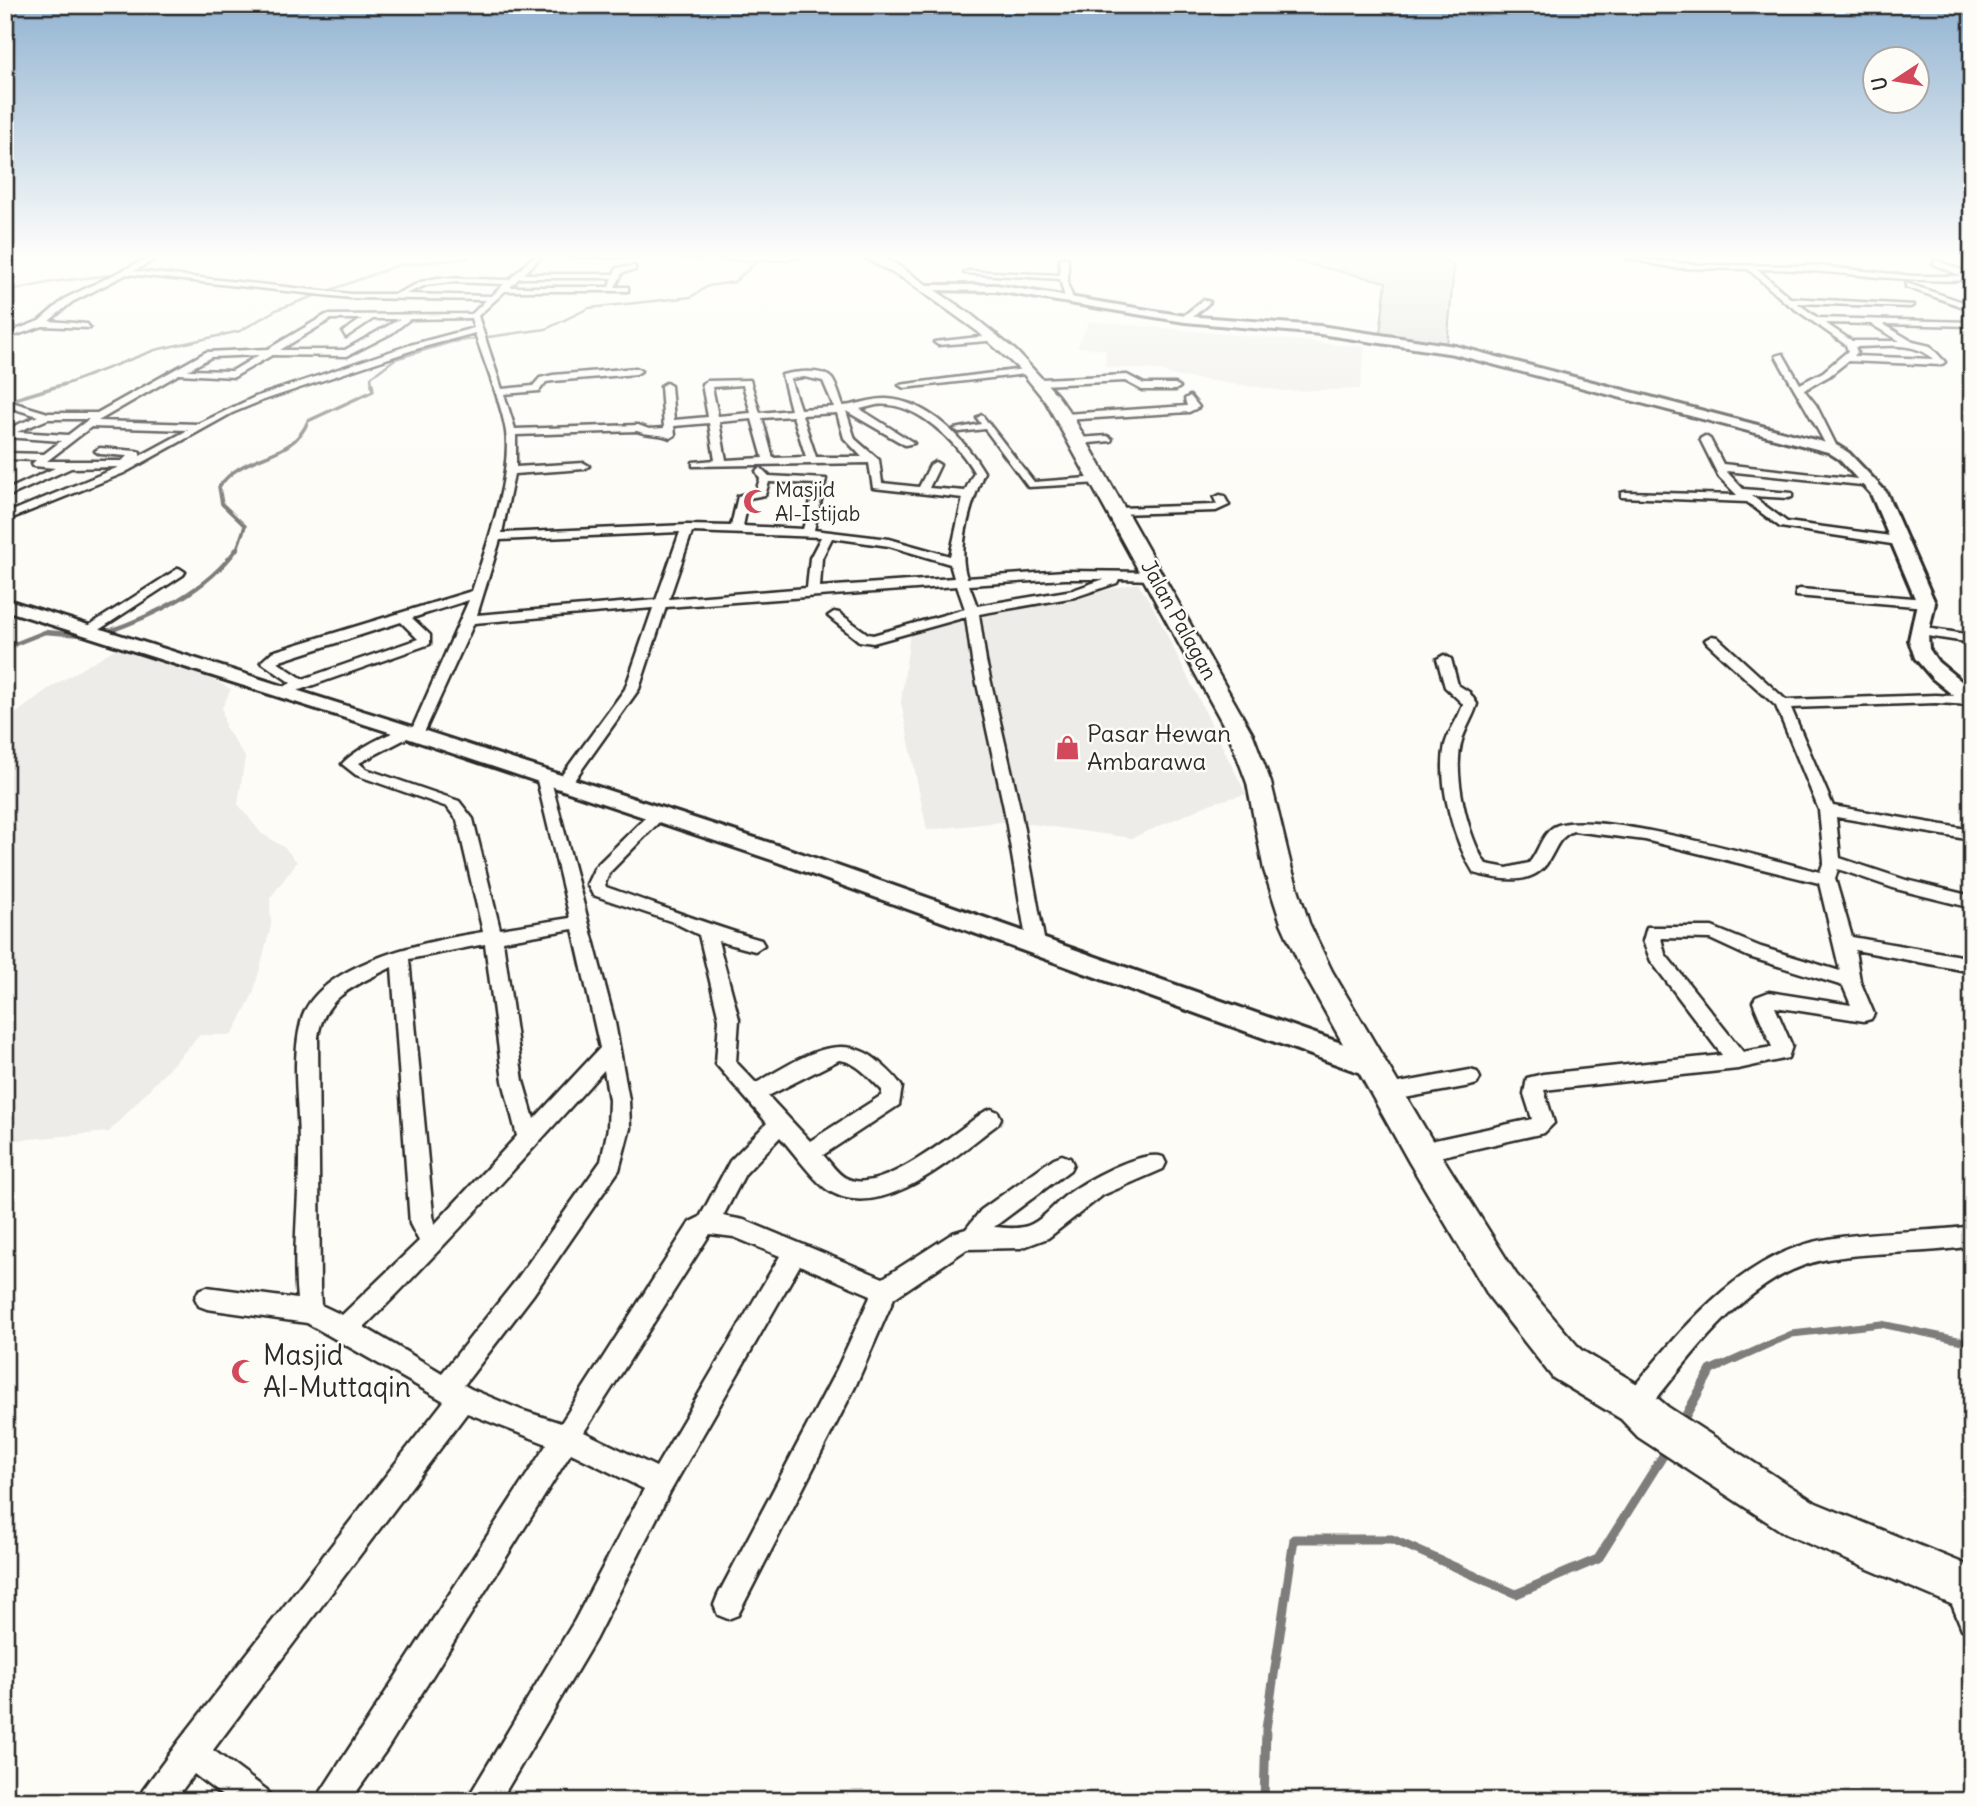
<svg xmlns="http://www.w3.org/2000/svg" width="1977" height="1806" font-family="Delius,sans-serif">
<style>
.built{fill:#edece8}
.green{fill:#dfdeda;stroke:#858482;stroke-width:2}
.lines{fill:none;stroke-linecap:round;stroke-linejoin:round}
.stream-far4{stroke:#7e7d7b;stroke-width:2.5}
.stream-far3{stroke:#7e7d7b;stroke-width:3.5}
.stream-far2{stroke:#7e7d7b;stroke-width:4.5}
.stream-far1{stroke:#7e7d7b;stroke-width:7}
.stream{stroke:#7e7d7b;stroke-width:9}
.street-casing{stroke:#2b2b2b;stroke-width:5}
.secondary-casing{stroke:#2b2b2b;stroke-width:6}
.primary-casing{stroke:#2b2b2b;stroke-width:5}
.street{fill:#fdfcf7;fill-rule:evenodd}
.secondary{fill:#fdfcf7;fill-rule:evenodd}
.primary{fill:#fdfcf7;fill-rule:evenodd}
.labels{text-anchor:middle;stroke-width:5;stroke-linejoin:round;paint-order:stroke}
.far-poi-label{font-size:21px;fill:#2b2b2b;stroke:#fdfcf7;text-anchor:start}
.far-street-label{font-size:21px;fill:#2b2b2b;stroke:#fdfcf7}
.poi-label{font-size:24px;fill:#2b2b2b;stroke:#fdfcf7;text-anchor:start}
.near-poi-label{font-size:28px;fill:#2b2b2b;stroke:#fdfcf7;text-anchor:start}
</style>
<rect width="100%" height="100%" fill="#fdfcf7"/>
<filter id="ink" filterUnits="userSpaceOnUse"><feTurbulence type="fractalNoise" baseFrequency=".0143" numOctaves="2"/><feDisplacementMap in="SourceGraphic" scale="14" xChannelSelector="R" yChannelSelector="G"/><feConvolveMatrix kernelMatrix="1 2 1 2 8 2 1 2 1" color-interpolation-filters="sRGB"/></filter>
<g filter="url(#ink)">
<g class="built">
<polygon points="1089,321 1365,347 1360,389 1285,391 1174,376 1159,370 1105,367 1106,350 1077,347"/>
<polygon points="1138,583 1152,605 1246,794 1212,803 1132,838 1010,821 927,830 901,702 910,633"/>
<polygon points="118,647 200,673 231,689 222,708 225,727 245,757 238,804 261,833 285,848 297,862 270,898 271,926 253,994 232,1035 200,1035 109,1132 5,1141 5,722 48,689"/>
</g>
<polygon class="green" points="1282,258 1441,258 1454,266 1447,346 1380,334 1386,282"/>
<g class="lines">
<g class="stream-far4">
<polyline points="559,258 783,261 801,258"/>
<polyline points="145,265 157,258"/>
<polyline points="5,292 52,282 120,274"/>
<polyline points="61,386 155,350 240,331 276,310 399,265 469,258"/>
<polyline points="372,386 371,377 395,359 452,342 546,329 589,308 691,297 708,286 734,282 759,260"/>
</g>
<g class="stream-far3">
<polyline points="5,402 65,384"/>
<path d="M237,549L245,526L222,504L219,487C243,451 292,462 308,421L373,391L372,384"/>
</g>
<g class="stream-far2">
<path d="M104,633C153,616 207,591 238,547"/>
<polyline points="5,648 45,632 95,636"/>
</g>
<polyline class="stream-far1" points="1716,1368 1792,1334 1881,1324 1972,1343"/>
<g class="stream">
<polyline points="1681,1424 1711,1370 1720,1366"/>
<polyline points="1264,1801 1266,1729 1294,1539 1392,1539 1516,1594 1598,1559 1666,1451"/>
</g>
<defs>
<g id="street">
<path d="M148,258H157L134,271L351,294H396L421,282L437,278L509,280L532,258H540L524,274H614L617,268L635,266V270L623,272L615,287H628V291H505L478,316L502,389L533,386L540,378L553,375L636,368L641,371L636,374L553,381L546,382L539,391L504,394L515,429L638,425L649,429L664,428L661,386L666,383L671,386L674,420L708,417L702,384L707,381L750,380L760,413L791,410L782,375C795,372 822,368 832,379C837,386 840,398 843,406C858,405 872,398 887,399C927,401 965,439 984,472C972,502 956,547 967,578L1065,571L1154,572L1160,576L1154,580L1119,579L1117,583L1075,597L979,614L986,661L1020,808L1045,944L1036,950L1027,944L1004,808L972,661L966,617L873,643L859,641L828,616L834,612L839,613L868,634L873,635L965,609L957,586L666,607L639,689L570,786L564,788L556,783L625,689L653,608L474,623L422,737L411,736L359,763L366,769L459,801L473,819L500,929L570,918L536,776L539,773H549L615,1023L629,1100L630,1128L619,1170L533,1295L464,1385L471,1389L521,1410L561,1423L690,1222L700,1217L730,1161L767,1123L716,1064L719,1019L699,935L673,922L593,895L587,884L595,867L653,810H665L667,814L609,873L605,884L606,887C658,905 709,925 761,940L764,945L755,951L718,941L739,1019L736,1062L756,1083C796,1062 839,1026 880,1063C888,1070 897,1078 902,1087L899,1105L823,1155C830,1162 837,1174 846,1178C880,1197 955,1132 984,1112L991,1109L998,1112L1001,1118L998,1124C957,1154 885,1222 831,1192C817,1185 792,1150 780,1137L745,1174L723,1216L744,1220L883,1278L953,1233L966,1229L981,1210L1054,1158L1062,1155L1070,1158L1073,1164L1070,1170L994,1227C1006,1228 1021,1230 1032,1224C1045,1217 1054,1205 1065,1196C1083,1182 1141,1149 1163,1157L1166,1163L1163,1169L1103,1195L1048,1238L1021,1248L967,1249L894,1298L855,1387L738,1615L728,1619L718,1615L714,1605L718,1595L837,1369L871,1295L800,1265L670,1492L595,1640L500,1801H466L575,1620L644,1489L571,1453L387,1749L350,1801H315L547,1444L467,1413L213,1750L267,1790L272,1801H229L194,1774L174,1801H138L143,1790L179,1741L444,1401L307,1323L207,1309L199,1306L195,1298L199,1290L207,1287L297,1299C292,1248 300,1196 299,1145C299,1105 291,1062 301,1022C315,963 431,940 483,932L457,820L447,807L356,775L342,764C352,752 397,726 412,729L469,600L412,618L430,635V644L288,694H278L276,691L291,683L261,662L272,652L472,591C486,548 512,476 506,432C502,403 484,363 475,333L416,349L261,401L232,413L124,473L5,521V514L119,467L71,468L5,498V491L55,468L33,466L32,464L36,460L5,459V453L44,454L61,441L5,437V430L38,416L5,406V400L48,413H97L206,352L268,349L326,315L472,314L486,300L351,298L127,274L72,302L49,321L87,324L90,328L43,326L5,339V334L39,321L66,298ZM519,278H612L609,287H510ZM451,282L504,284L492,296L406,294L426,285ZM471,318L474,328L410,345L255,397L198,424L98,421L179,374L234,377L272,355L347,356L392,333L410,319ZM331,319H362L343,332L346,337L373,319H400L345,350H280ZM259,355L232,371L188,370L211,357ZM804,377L823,381L834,407L800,409L790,379ZM743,385L751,413L718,416L712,387ZM876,405C915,400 956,441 974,472L965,491L929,488L940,465L935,462L930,465L919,487L882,483L879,460L855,439L846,411L905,445L914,443L860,409ZM837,413L844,438L862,457H816L802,415ZM793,416L806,457L773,458L762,418ZM48,419H89L68,435L17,432ZM752,419L763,458L726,460L719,422ZM709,423L715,460L693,462V466L869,463L873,488L963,498L950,556L889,539L814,530L826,479L769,476L761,468L756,471L760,479L756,491L738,496L731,526L687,525L502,533L514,474L584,469L589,466L584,463L516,467V435L637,431C649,436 660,433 670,438L675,435L674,426ZM91,427L188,430L140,456V452L136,451L100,448L95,451L100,454L127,456L122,461H47ZM769,482L816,484L803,529L743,526L749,498L765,495ZM680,532L656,600L477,615L500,540ZM692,532L821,537L810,558L807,588L669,599ZM832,538L889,546L950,564L954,578L820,587L822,558ZM1065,579H1104L1073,590L977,606L969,585ZM401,622L418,639L303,679L277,662ZM573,929L600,1048L534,1119L523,1081L503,941ZM485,944L503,1081L517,1136L434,1225L409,959ZM392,967L410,1224L419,1241L342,1315L321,1305L320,1291L318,1037C324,995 357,985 392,967ZM839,1060C858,1062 869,1078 882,1090V1095L810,1141L768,1096ZM604,1070L609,1100L608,1128L601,1161L517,1279L442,1373L364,1327C448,1244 525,1157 604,1070ZM710,1234L734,1237L780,1256L656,1467L584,1432Z"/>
<polygon points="1060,258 1068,258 1068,286 1073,298 1069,300 1065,298 1060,279 964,273 968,271 1060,275"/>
<path d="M1626,258L1699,265L1817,266L1913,276H1962L1933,264L1936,260L1971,274L1972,280C1900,284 1829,268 1757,269L1790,298L1914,305L1910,307L1797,303L1818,318L1972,322V326L1883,324L1913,342L1930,346L1945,362L1941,365L1848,361L1829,376L1804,390L1816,405L1838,449L1833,452L1828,449C1812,417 1793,388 1776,356L1783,354L1800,384L1823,372L1848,351L1846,345L1785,302L1748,269L1675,268ZM1825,323L1871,324L1900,341H1852ZM1855,347C1881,347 1914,340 1933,359L1854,356L1857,352Z"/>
<rect x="1968" y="258" width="4" height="2"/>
<polygon points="1906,283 1972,305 1972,310 1906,287"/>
<polygon points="1203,300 1210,302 1188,321 1182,321 1182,317"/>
<polygon points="997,335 1000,340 938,345 934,342"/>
<polygon points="1031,368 1034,373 904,388 899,385"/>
<polygon points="1127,375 1144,384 1175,384 1180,387 1175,390 1142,390 1125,381 1041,385 1036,382 1041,379"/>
<polygon points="1190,396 1199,407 1189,412 1065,420 1060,417 1065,414 1187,406 1185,399"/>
<polygon points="982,415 1034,482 1101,477 1106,480 1101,483 1028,487 985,429 959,432 954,429 981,424 977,418"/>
<polygon points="1107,436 1112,439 1111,441 1079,444 1074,441 1079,438"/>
<polygon points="1705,436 1710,439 1723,464 1875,481 1876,483 1871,486 1726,471 1743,489 1792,493 1792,497 1788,498 1752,496 1787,522 1898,537 1904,541 1898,545 1780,527 1747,502 1621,497 1621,493 1625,492 1737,495 1719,477 1700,439"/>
<polygon points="1220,495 1224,496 1229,505 1216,511 1118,514 1112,511 1118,508 1214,505 1217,504 1214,498"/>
<polygon points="179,568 185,572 183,575 94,633 84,633 82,630"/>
<polygon points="1800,589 1926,599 1932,603 1926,607 1796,596 1796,590"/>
<polygon points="1919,627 1972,635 1972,643 1914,634 1914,628"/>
<path d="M1712,636L1717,637L1786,700L1936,695L1972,697V705L1936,703L1791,708L1833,806L1972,830V840L1836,817L1840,858L1906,880L1972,896V908L1896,889L1838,869L1835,879L1852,937L1972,958V972L1855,950L1860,981L1874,1014L1871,1019L1864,1021L1775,1007L1792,1046L1788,1058L1738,1069L1544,1090L1554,1123L1544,1133L1421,1161L1413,1158L1410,1152L1413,1146L1421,1143L1532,1119L1524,1094L1527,1078L1543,1074L1722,1055L1651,961L1643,941L1647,927H1712L1761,947L1840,971L1819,883L1645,840L1573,831C1558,838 1557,847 1549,860C1534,887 1499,880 1474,873C1454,841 1437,783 1445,745C1449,730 1459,718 1463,704L1445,687L1437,659L1444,655L1451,659L1458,685L1469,692L1477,704C1473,718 1464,730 1461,744C1453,776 1468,837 1486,864L1507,868L1529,863C1538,853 1541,836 1552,828C1584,805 1775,861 1820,872L1824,861L1819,810L1776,706L1707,643L1705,640ZM1661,938L1710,939L1749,957L1843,986L1851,1005L1769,992L1756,997L1753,1002L1772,1047L1743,1052L1665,954Z"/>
<polygon points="1470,1070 1477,1072 1480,1078 1477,1084 1470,1086 1388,1101 1381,1099 1378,1093 1381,1087 1388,1085"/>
<path d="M1972,1226V1246C1924,1254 1875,1251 1828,1259C1747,1273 1693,1355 1644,1414L1635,1418L1626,1414L1622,1405L1626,1396C1681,1331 1739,1254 1828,1239C1875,1230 1924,1233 1972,1226Z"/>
<polygon points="1960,1576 1970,1580 1972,1584 1972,1633 1962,1629 1946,1590 1950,1580"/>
</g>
<g id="secondary">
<polygon points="929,285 996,285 1185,316 1320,326 1455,346 1838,446 1849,453 1886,492 1935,603 1928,635 1929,649 1938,662 1972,690 1972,707 1965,705 1932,678 1915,658 1909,640 1917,603 1871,494 1839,459 1828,452 1454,354 1320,334 1185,322 996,291 925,290 925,286"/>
<polygon points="5,599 401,723 789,849 1381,1057 1385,1065 1381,1073 1371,1076 1361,1073 772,860 386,731 5,610"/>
</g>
<polygon id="primary" points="865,258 882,258 896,264 969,313 1016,351 1057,395 1073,417 1253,735 1271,783 1292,870 1309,923 1332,971 1433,1142 1516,1274 1581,1350 1649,1391 1668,1407 1816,1503 1972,1567 1972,1613 1786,1534 1638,1437 1621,1419 1553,1378 1490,1298 1409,1162 1303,972 1281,923 1264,870 1247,783 1229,735 1046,402 1020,370 977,331 906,280"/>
</defs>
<use href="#street" class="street-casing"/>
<use href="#secondary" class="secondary-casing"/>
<use href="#primary" class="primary-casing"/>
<use href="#street" class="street"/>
<use href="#secondary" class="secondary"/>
<use href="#primary" class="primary"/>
</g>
</g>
<linearGradient id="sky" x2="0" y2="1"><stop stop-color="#93b4d2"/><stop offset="0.5" stop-color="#fefefb"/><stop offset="1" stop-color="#fefefb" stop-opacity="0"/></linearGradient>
<rect width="1977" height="511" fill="url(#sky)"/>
<defs>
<symbol id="mosque-bare" viewBox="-9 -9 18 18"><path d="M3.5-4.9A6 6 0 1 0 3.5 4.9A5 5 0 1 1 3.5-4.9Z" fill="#d1495b" stroke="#fdfcf7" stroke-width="2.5" paint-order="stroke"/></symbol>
<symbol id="shop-bare" viewBox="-9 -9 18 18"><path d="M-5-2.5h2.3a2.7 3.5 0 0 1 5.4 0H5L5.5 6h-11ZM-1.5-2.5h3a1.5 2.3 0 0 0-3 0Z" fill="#d1495b" stroke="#fdfcf7" stroke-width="2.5" paint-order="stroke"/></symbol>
</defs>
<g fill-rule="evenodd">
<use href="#mosque-bare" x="738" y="484" width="35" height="35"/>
<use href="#shop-bare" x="1050" y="730" width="35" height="35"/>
<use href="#mosque-bare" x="226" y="1354" width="35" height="35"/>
</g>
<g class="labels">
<g class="far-poi-label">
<text x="775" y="497">Masjid<tspan x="775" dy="24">Al-Istijab</tspan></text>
</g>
<g class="far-street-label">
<text transform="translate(1179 620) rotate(61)" y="7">Jalan Palagan</text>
</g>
<g class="poi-label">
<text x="1087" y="742">Pasar Hewan<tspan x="1087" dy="28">Ambarawa</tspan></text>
</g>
<g class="near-poi-label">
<text x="263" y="1365">Masjid<tspan x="263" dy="32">Al-Muttaqin</tspan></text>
</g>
</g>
<rect width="1977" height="1806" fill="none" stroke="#fdfcf7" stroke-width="28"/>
<rect x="14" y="14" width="1949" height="1778" fill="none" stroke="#2b2b2b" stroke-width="2.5" filter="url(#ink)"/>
<g transform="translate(1896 80) rotate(258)"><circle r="33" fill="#fdfcf7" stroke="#a9a8a5" stroke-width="2"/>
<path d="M0-5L12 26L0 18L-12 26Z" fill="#d1495b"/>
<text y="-10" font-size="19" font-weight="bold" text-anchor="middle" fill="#2b2b2b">U</text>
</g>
</svg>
